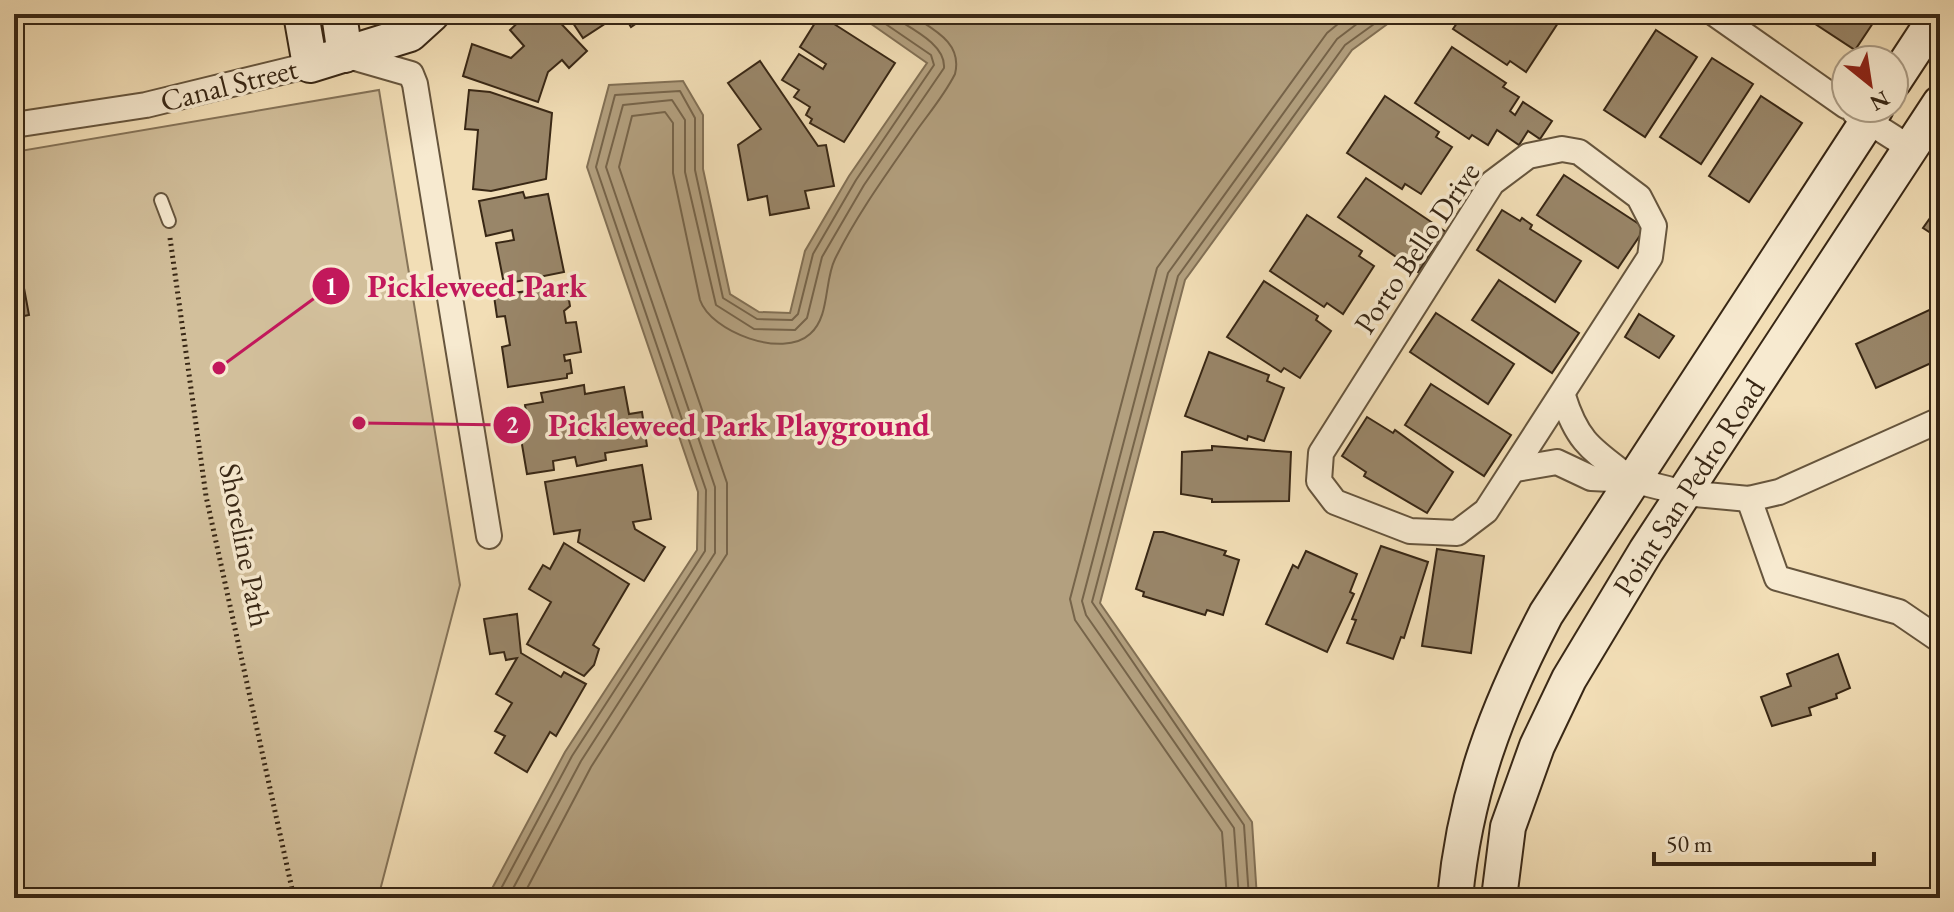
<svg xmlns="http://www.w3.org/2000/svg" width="1954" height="912" font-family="'EB Garamond',serif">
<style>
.green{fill:#d2bf9b;stroke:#857358;stroke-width:2}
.water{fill:#b3a07f;stroke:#827055;stroke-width:2}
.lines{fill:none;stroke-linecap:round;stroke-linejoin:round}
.shore{stroke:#76644a;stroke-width:2}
.building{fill:#998669;stroke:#382715;stroke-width:2}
.lane-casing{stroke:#66553d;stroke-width:16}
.street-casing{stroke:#66553d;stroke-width:28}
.secondary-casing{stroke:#382715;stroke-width:38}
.path{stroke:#382715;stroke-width:5;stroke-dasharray:2 4;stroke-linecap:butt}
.lane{stroke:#f7ead0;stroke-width:12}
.street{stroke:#f7ead0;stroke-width:24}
.secondary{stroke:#f7ead0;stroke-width:34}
.labels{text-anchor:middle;stroke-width:7;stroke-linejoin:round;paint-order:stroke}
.street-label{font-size:30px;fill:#382715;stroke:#f7ead0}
.leader{fill:none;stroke:#c2185b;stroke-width:3}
.callout-dot{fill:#c2185b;stroke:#f7ead0;stroke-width:3}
.mark-label{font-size:24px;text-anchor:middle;font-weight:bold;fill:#fff}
.callout-label{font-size:32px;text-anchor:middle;font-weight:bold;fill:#c2185b;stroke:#f7ead0;stroke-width:7;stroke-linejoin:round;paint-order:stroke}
</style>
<rect width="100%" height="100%" fill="#f2deb6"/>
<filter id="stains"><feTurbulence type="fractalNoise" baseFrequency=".0025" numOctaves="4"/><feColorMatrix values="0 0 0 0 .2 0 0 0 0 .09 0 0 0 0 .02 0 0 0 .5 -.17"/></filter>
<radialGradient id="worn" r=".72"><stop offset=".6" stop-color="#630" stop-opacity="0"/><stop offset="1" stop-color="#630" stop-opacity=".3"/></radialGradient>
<polygon class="green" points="379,90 460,585 378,898 14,898 14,152"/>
<polygon class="water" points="857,14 1401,14 1352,50 1185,280 1100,603 1252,822 1257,898 487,898 565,752 697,550 698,492 587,167 609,85 683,81 703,115 703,169 730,294 759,312 790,313 805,251 849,176 927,63"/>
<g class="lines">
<g class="shore">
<polyline points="496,898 572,756 705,551 706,490 596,167 615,95 680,91 695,118 695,170 723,298 757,319 792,320 798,314 813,254 856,180 934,65 931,55 871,14"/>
<path d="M508,898L581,761L715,553V487L606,167L623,105L672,100L685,120V172L716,305L754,329L795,330L807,318L822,257L864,185L944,68C946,43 907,27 889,14"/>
<path d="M522,898L591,767L727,554V483L619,167L632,116L665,112L673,123V173L700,300C711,332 783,359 810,334C830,317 824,281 835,259C857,214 888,172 917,130C930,112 945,94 955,74C963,42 932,29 910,14"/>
<polyline points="1227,898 1222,832 1075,620 1070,599 1157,268 1327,33 1350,14"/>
<polyline points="1239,898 1234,828 1086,615 1082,601 1168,273 1337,39 1370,14"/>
<polyline points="1249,898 1244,825 1092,602 1178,276 1345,45 1388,14"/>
</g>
</g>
<g class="building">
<polygon points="527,14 552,14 587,51 569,68 562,60 548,72 538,102 463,76 472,44 511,58 524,46 510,30"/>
<polygon points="567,14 620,14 583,38"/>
<polygon points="623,14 650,14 631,27"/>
<polygon points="1463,14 1544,14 1558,23 1526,72 1510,61 1507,65 1453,29"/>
<polygon points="1800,14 1873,14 1877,17 1855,50"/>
<polygon points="820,15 895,63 844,142 810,123 812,119 806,115 810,107 794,97 799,90 782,80 799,54 823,69 826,64 800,47"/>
<polygon points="1656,30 1697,57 1645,137 1604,110"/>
<polygon points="1452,47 1506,83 1503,87 1519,97 1510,111 1515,115 1523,102 1552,121 1540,139 1528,131 1519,145 1497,130 1488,145 1472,135 1469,139 1415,103"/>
<polygon points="1712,58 1753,84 1701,164 1660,137"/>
<polygon points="760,61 818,146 826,145 834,186 805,191 809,208 770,215 767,196 748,200 738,145 761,129 728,83"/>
<polygon points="469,90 490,92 552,113 546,179 491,191 473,189 478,130 465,129"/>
<polygon points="1385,96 1439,132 1436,137 1452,147 1421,194 1405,184 1402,189 1347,153"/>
<polygon points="1761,96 1802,123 1749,202 1709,176"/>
<polygon points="1564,175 1645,228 1618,268 1537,215"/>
<polygon points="1366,178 1446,232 1418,272 1338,217"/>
<polygon points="523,192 525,198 548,194 564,272 504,284 496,243 514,240 512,230 486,236 479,201"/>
<polygon points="1940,204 1940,239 1923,228"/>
<polygon points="1502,210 1520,221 1522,218 1532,225 1530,229 1581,261 1555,302 1477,250"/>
<polygon points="1307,215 1362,251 1359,256 1374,266 1343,314 1327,303 1324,307 1270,271"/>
<polygon points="21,272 29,315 14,318 14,273"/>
<polygon points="1499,280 1579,333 1552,373 1472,320"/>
<polygon points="1264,281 1318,316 1316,320 1331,331 1300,378 1284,368 1281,372 1227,337"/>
<polygon points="560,286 568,294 570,306 564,311 566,323 576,322 581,352 564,355 565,361 570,360 572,373 567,374 567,378 508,387 502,347 510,345 505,316 497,317 494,296"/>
<polygon points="1940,305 1940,359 1876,388 1856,344"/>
<polygon points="1436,313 1514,364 1488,404 1410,352"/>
<polygon points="1639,314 1674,336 1659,358 1625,337"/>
<polygon points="1209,352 1269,375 1267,381 1284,388 1264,441 1248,436 1247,440 1185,416"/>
<polygon points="1431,384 1511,435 1484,476 1405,425"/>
<polygon points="584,385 585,394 624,387 629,414 642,412 647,446 605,453 606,460 577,466 575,457 553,461 554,470 527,474 520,433 529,432 525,405 543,402 541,393"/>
<polygon points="1367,417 1393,433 1395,430 1453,472 1427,513 1364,476 1366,472 1342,456"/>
<polygon points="1212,446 1291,452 1289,501 1212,502 1212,499 1181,494 1182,452 1212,450"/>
<polygon points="642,465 651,519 633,522 635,529 665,547 644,581 578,542 580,530 554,534 545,482"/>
<polygon points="1154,532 1163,532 1226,551 1224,555 1239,560 1223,615 1207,610 1205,615 1143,596 1144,592 1136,589"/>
<polygon points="564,543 629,584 593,645 599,649 594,665 584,676 527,644 551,602 529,589 543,565 550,569"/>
<polygon points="1381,546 1428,562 1404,638 1401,637 1393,659 1347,643 1356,620 1352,619"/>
<polygon points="1437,549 1484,556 1471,653 1422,646"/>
<polygon points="1306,551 1357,574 1350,592 1354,594 1327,652 1266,624 1293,565 1298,568"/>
<polygon points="517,614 521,653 561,677 564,672 586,684 556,736 550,732 527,772 495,753 505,736 495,731 512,703 496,694 517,658 506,660 504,652 490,654 484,619"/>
<polygon points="1838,654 1850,688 1836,694 1837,698 1809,708 1811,715 1772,726 1761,697 1791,686 1787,674"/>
</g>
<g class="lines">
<defs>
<polyline id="lane" points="161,200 169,221"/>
<g id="street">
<polyline points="1715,14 1846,106"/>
<polyline points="345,55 411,74 415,84 489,536"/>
<polyline points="1855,113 1910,148"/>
<polyline points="14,125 146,105 310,65"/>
<polygon points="1562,149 1579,152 1639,197 1654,226 1650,257 1486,511 1457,533 1410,531 1335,502 1319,481 1321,453 1492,183 1528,156"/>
<path d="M1563,396C1578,444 1593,450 1632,480"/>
<polyline points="1516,469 1557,462 1591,478 1632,480 1684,493 1749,499 1779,492 1940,420"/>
<polyline points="1749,499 1777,578 1899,612 1940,640"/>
</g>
<g id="secondary">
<polyline points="301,14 310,65 410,34 432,14"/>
<polyline points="339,14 345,55"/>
<polyline points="1894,81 1938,14"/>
<path d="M1455,898C1465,791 1497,708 1546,614L1876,108"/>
<polyline points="1499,898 1508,827 1537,746 1569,679 1646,551 1940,103"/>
</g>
</defs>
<use href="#lane" class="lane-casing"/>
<use href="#street" class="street-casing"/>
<use href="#secondary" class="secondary-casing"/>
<polyline class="path" points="170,238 206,496 294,898"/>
<use href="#lane" class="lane"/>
<use href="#street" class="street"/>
<use href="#secondary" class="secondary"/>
</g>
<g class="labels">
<g class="street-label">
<text transform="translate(229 85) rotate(-14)" y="10">Canal Street</text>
<text transform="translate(1417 248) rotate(-56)" y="10">Porto Bello Drive</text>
<text transform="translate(1689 487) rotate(-57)" y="10">Point San Pedro Road</text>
<text transform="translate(245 545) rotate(79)" y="10">Shoreline Path</text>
</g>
</g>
<path class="leader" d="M219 368L331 286M359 423L512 425"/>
<g class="callout-dot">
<circle cx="219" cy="368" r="8"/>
<circle cx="359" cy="423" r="8"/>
<circle cx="331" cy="286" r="20"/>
<circle cx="512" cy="425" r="20"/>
</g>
<g class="mark-label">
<text x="331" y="295">1</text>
<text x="512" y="433">2</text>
</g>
<g class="callout-label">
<text x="477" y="297">Pickleweed Park</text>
<text x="739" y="436">Pickleweed Park Playground</text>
</g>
<rect width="1954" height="912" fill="none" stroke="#f2deb6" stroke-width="48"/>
<rect x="16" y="16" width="1922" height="880" fill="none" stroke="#382715" stroke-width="4"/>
<rect x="24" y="24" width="1906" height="864" fill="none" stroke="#382715" stroke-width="2"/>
<g transform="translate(1870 84) rotate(150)"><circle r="38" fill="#f7ead0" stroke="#ab9c85" stroke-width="2"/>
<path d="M0-6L14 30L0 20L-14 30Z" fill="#8f2418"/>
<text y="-12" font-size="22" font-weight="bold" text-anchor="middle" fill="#382715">N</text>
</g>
<path d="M1654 852v12h220v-12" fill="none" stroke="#382715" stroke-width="4"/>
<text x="1666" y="852" font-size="24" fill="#382715" stroke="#f7ead0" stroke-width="6" paint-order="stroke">50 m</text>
<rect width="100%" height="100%" filter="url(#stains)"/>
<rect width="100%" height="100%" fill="url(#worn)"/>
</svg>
